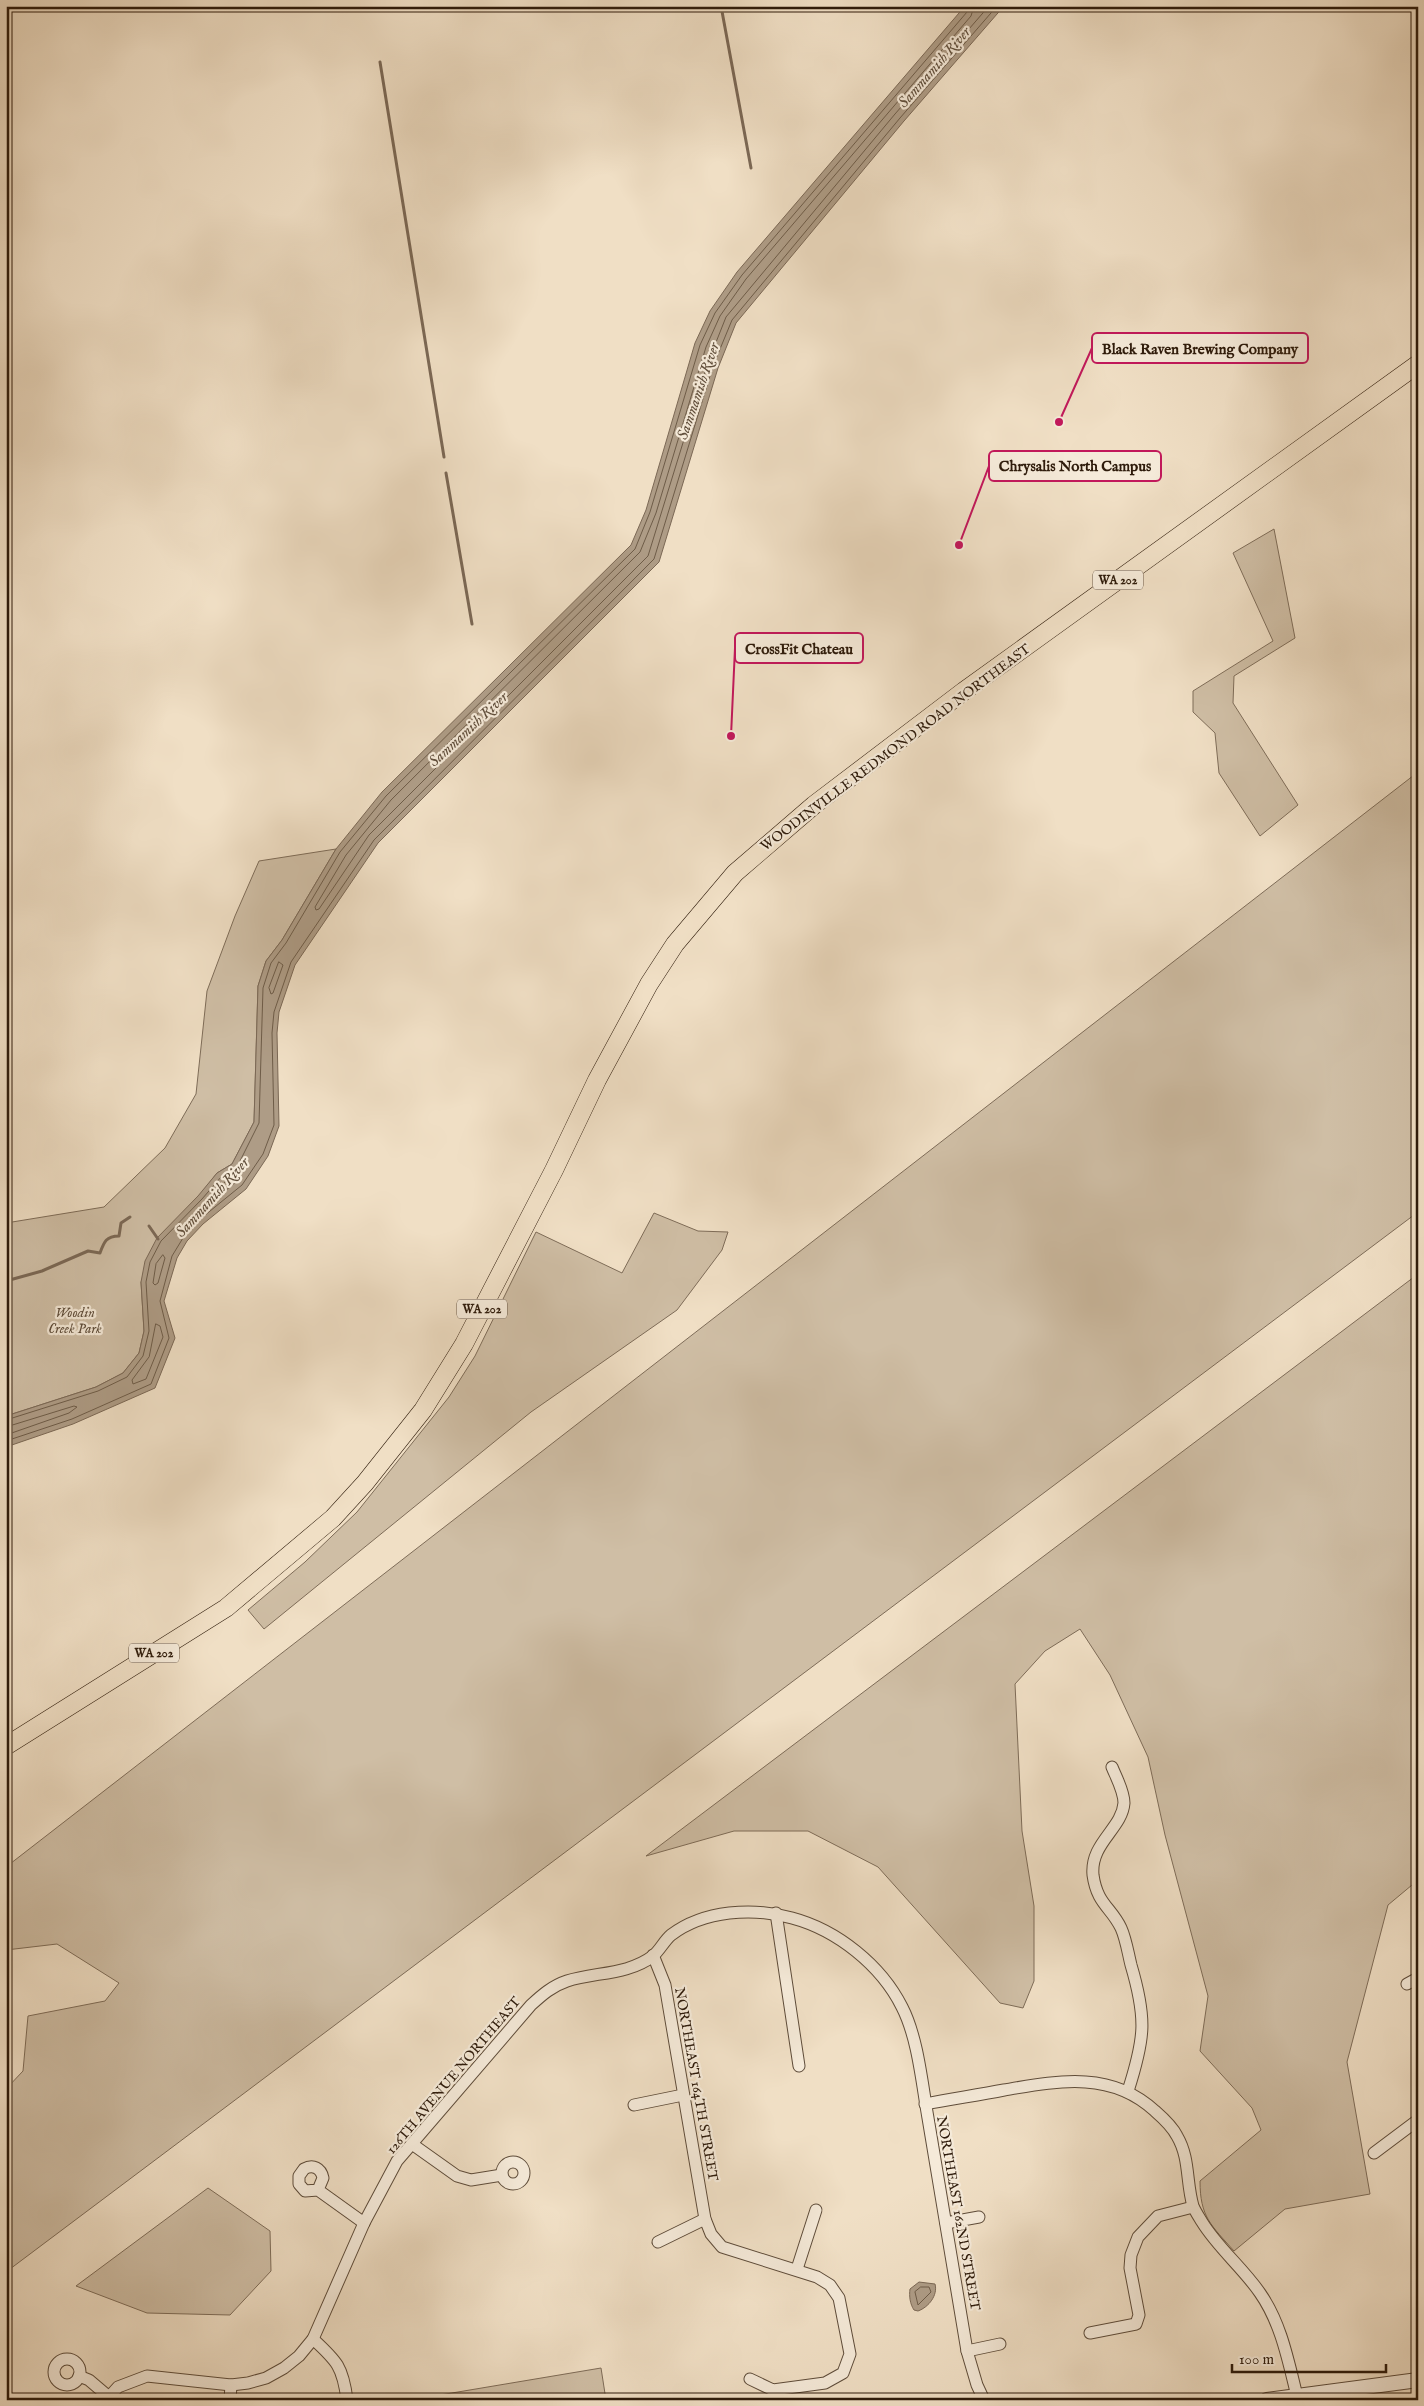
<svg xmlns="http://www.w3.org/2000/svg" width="1424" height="2406" font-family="'IM FELL English',serif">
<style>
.green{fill:#cfbea5;stroke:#7e6c58}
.water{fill:#ae9c86;stroke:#7b6855}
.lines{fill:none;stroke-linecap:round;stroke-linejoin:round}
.shore{stroke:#6e5c48;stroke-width:1}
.stream{stroke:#7b6855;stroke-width:3}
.minor-casing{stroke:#5e4c3a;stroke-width:13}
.tertiary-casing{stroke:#5e4c3a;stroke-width:16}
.secondary-casing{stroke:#2e1b0b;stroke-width:18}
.primary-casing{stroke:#2e1b0b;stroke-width:19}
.minor{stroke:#f5ead9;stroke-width:11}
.tertiary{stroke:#f5ead9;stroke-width:14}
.secondary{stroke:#f5ead9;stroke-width:16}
.primary{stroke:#f0dfc5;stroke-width:18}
.labels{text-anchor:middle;stroke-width:4.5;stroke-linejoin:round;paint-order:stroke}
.shield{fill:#f5ead9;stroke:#6a5949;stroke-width:1}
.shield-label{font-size:12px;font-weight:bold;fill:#2e1b0b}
.street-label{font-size:14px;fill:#2e1b0b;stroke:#f5ead9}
.park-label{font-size:14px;font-style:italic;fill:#5e4c39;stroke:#f5ead9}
.water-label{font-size:15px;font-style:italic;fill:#614f3c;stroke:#f5ead9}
.leader{fill:none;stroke:#c2185b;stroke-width:2}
.callout-dot{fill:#c2185b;stroke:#f5ead9;stroke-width:2}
.callout{fill:#f5ead9;stroke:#c2185b;stroke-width:2}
.callout-label{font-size:15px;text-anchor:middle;font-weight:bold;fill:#2e1b0b}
</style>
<rect width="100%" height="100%" fill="#f0dfc5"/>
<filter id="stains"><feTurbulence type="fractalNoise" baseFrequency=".004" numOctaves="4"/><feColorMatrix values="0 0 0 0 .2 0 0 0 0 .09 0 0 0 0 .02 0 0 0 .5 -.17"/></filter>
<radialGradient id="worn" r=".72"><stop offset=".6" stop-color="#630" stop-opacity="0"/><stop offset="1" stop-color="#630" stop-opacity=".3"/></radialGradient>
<g class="green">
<polygon points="1274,529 1295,638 1234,676 1233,703 1298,805 1260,836 1219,773 1215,733 1193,712 1193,691 1273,641 1233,553"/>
<polygon points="1418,772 1418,1212 6,2272 6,2089 23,2071 28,2016 105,2001 119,1983 57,1944 6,1950 6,1867"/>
<polygon points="336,849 282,940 266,961 258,986 254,1122 232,1164 217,1173 199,1196 141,1282 144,1331 139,1353 123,1373 96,1387 6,1416 6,1223 104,1207 165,1148 196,1094 207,991 235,916 259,861"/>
<polygon points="654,1213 698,1231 728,1232 722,1250 677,1310 531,1412 264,1629 248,1610 305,1562 357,1512 449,1397 475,1356 536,1232 622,1273"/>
<path d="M1418,1274V1880L1388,1905L1347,2062L1370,2194L1285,2209L1234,2251C1211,2225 1200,2217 1200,2181L1261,2130L1252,2108L1200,2051L1208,1996L1165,1835L1148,1757L1110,1675L1080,1629L1045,1651L1015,1684L1022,1831L1034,1906V1981L1023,2008L1000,2003L878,1867L808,1831H734L646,1856Z"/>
<polygon points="208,2188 270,2231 271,2271 230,2315 147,2313 76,2286"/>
<polygon points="601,2368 606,2400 441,2400 440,2395"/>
</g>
<g class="water">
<polygon points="965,6 1004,6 904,121 736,323 718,368 659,562 378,843 295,965 279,1012 277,1033 279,1126 268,1156 246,1189 203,1224 187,1241 177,1258 164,1301 175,1338 155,1388 73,1424 6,1447 6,1416 96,1387 123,1373 139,1353 144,1331 141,1282 145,1261 157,1238 198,1196 217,1173 232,1164 254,1122 258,986 266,961 282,940 336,849 382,792 631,545 646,510 695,343 710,311 737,272"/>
<path d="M919,2282L935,2284C938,2295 929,2307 918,2311L914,2310C910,2304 909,2296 910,2289Z"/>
</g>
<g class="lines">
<g class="shore">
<polyline points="974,6 971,16 746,279 720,316 706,347 656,513 640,552 391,800 346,855 315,907 316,910 319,909 369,835 648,556 707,365 726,317 895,114 989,6"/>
<polygon points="279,962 283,965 273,993 271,994 269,988"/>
<polygon points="236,1175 239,1177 237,1181 219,1196 216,1196 216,1192 225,1182"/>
<polygon points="163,1255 165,1258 158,1283 155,1285 153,1283 156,1264"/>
<polygon points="156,1324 160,1326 163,1337 146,1379 133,1384 132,1380 149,1357"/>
<polyline points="6,1420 98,1391 127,1377 143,1356 149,1331 146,1282 150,1262 161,1241 202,1199 221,1177 237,1167 259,1123 263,988 271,963 286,943 340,852 386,796 635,549 650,512 700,345 715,313 742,275 967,12 968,6"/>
<polyline points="6,1427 74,1406 77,1407 69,1413 6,1435"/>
<polyline points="6,1441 72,1419 151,1384 169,1338 160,1301 172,1256 183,1238 199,1220 242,1185 263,1154 274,1125 272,1033 274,1012 291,962 374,840 654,559 713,366 732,320 900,118 997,6"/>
<polygon points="921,2287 929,2287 931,2292 918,2305 915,2292"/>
</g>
<g class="stream">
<polyline points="721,6 751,168"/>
<polyline points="380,62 444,457"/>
<polyline points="446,473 472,624"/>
<polyline points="149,1226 158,1239"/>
<path d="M6,1281L42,1271L88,1251L100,1253C104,1242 106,1236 119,1236L121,1223L130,1217"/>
</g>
<defs>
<g id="minor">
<path d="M1112,1767C1116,1777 1124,1791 1124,1803C1122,1829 1090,1843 1093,1875C1097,1904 1111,1907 1121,1928C1126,1939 1128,1953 1131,1965C1147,2019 1145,2038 1128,2091"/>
<polyline points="776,1913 799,2066"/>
<polyline points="653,1955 665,1985 705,2219 711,2234 722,2247 817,2277 830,2285 839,2298 850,2354 843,2373 825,2383 773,2390 750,2379"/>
<polyline points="1407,1984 1418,1978"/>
<path d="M925,2104C951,2099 978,2095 1004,2090C1057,2081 1111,2070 1155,2111C1163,2118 1172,2126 1177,2136C1190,2158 1186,2182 1193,2206C1195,2211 1199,2217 1202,2222C1218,2248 1243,2268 1260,2293C1281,2323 1288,2360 1297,2396"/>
<polyline points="634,2105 683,2095"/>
<polyline points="412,2144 457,2176 471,2180 502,2175"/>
<polyline points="1374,2153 1418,2120"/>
<circle cx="513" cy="2173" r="11"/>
<path d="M318,2190L305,2191L299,2184V2176L304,2169C313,2164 321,2168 323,2178L318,2190L364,2223"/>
<polyline points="946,2223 979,2217"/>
<polyline points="658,2242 705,2219"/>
<polyline points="797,2269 816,2210"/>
<polyline points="1090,2333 1136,2324 1139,2315 1130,2268 1131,2255 1138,2237 1158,2216 1193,2207"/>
<path d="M313,2339C337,2361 343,2367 347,2400"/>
<polyline points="967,2351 1000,2344"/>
<circle cx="67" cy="2372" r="13"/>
<path d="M79,2376L89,2380L109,2397L118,2387L147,2376L231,2385L248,2383L266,2378L284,2368L299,2356L313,2339L364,2223L397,2161L531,2005C542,1995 552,1986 567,1981C595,1972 628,1975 653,1956C660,1950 664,1941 671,1935C704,1910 753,1907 792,1918C837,1930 881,1965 902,2007C918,2038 922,2084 928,2118C941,2196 954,2273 967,2351L977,2385L984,2400"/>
<polyline points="230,2400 231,2385"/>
</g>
<polyline id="tertiary" points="1267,2400 1418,2380"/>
<polyline id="secondary" points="1297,2396 1297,2400"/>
<polyline id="primary" points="6,1746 226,1608 333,1518 365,1483 423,1410 464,1344 554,1170 597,1080 649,984 675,944 735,873 814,805 964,691 1418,364"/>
</defs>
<use href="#minor" class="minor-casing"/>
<use href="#tertiary" class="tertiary-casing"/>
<use href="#secondary" class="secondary-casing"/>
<use href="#primary" class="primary-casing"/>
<use href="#minor" class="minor"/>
<use href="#tertiary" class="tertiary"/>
<use href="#secondary" class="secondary"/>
<use href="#primary" class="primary"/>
</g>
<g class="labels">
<g class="shield">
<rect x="1093" y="570.5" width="50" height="19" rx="4"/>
<rect x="457" y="1299.5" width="50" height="19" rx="4"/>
<rect x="129" y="1643.5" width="50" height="19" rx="4"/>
</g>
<g class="shield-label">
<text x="1118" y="584">WA 202</text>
<text x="482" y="1313">WA 202</text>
<text x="154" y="1657">WA 202</text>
</g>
<g class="street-label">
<text transform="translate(895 747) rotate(-37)" y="5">WOODINVILLE REDMOND ROAD NORTHEAST</text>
<text transform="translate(453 2075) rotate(-50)" y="5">126TH AVENUE NORTHEAST</text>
<text transform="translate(697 2084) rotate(80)" y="5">NORTHEAST 164TH STREET</text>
<text transform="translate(959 2213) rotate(80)" y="5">NORTHEAST 162ND STREET</text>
</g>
<g class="park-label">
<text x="75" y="1317">Woodin<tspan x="75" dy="16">Creek Park</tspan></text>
</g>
<g class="water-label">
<text transform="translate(934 67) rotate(-49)" y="5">Sammamish River</text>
<text transform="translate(698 391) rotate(-71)" y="5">Sammamish River</text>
<text transform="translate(468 729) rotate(-43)" y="5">Sammamish River</text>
<text transform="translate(212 1197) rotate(-48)" y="5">Sammamish River</text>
</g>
</g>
<path class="leader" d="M1059 422L1092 348M959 545L989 466M731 736L735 648"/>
<g class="callout-dot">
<circle cx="1059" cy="422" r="5"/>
<circle cx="959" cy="545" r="5"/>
<circle cx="731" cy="736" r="5"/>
</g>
<g class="callout">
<rect x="1092" y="333" width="216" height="30" rx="5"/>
<rect x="989" y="451" width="172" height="30" rx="5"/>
<rect x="735" y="633" width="128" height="30" rx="5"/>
</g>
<g class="callout-label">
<text x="1200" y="354">Black Raven Brewing Company</text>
<text x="1075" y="471">Chrysalis North Campus</text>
<text x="799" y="654">CrossFit Chateau</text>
</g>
<rect width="1424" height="2406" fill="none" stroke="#f0dfc5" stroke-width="25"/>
<rect x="8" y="8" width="1409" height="2391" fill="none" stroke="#2e1b0b" stroke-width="2.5"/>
<rect x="12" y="12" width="1399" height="2381" fill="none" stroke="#2e1b0b"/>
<path d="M1232 2364v8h154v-8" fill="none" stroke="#2e1b0b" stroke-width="2.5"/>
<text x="1239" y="2364" font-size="15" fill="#2e1b0b" stroke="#f5ead9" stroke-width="4" paint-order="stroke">100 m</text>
<rect width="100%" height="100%" filter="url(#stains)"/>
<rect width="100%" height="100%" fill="url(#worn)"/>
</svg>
